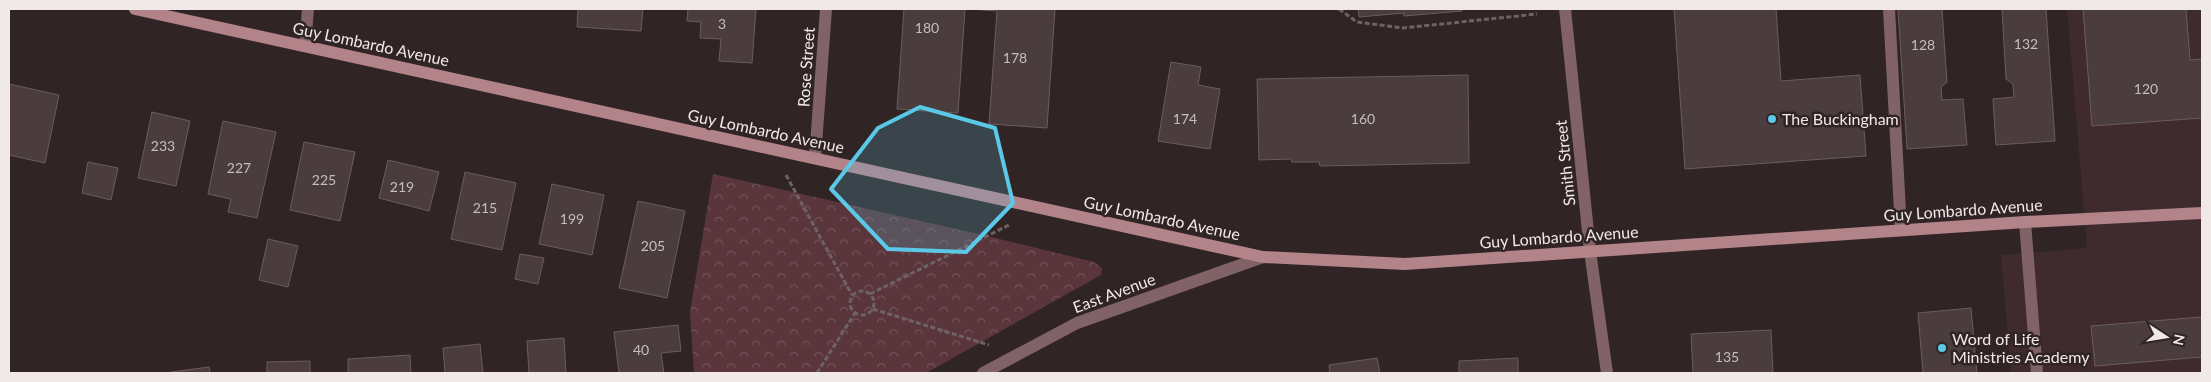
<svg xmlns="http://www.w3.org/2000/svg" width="2211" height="382" font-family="Lato,sans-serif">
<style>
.built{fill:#3f2b2d}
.forest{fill:url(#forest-crowns)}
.building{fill:#4b3c3e;stroke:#6c5c5e}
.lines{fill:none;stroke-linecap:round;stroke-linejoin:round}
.path{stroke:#6e6263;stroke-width:3;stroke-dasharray:5 2.5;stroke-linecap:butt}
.lane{stroke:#816367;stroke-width:12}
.street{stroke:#816367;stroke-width:12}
.secondary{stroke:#b3838a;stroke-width:12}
.marked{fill:#5bc8e7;fill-opacity:0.2;stroke:#5bc8e7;stroke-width:4;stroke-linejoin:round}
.poi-dot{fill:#5bc8e7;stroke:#312425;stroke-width:2}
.labels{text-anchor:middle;stroke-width:5;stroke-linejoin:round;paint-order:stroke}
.number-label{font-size:14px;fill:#c8bdbe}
.street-label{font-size:16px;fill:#f1e8e9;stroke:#312425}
.poi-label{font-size:16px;fill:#f1e8e9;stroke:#312425;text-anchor:start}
</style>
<defs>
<pattern id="forest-crowns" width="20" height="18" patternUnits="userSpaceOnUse" patternTransform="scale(1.25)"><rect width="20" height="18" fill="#5a363c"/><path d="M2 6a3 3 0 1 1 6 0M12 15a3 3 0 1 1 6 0" fill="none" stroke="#725358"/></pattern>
</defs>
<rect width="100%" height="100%" fill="#312425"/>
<polygon class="built" points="2067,9 2202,9 2202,373 2011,373 2001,255 2087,248"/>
<polygon class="forest" points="713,174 987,236 1094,262 1102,268 1101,275 926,373 694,373 690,312"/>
<g class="building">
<polygon points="578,9 643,9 641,31 577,27"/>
<polygon points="688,9 756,9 752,63 719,61 721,39 700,38 701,22 687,21"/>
<polygon points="904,9 965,9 958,113 897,109"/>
<polygon points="969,9 1055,9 1047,128 989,124 997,11"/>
<polygon points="1358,9 1462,9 1462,11 1404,16 1404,13 1359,17"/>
<polygon points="1674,9 1776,9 1781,81 1860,75 1866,156 1685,169"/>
<polygon points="1898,9 1942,9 1947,82 1941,87 1942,100 1963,99 1967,145 1907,149"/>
<polygon points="2002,9 2046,9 2055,141 1996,145 1993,99 2014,97 2013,84 2006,79"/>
<polygon points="2083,9 2186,9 2190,60 2202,59 2202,118 2092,126"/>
<polygon points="1171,62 1201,67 1198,85 1220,89 1210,149 1158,141"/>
<polygon points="1468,75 1469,163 1320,166 1319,162 1292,162 1291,159 1259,160 1257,79"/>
<polygon points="9,84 59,95 45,163 9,155"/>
<polygon points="152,112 190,121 176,186 138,178"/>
<polygon points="223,121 276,132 257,218 228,212 231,199 208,194"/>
<polygon points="304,142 355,152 340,221 290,210"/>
<polygon points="388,160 439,172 429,211 379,198"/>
<polygon points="88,162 118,168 111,200 82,193"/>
<polygon points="465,172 516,183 502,250 451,239"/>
<polygon points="552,184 604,195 592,255 539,244"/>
<polygon points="638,201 685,211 667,298 619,288"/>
<polygon points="268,239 298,246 288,287 259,280"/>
<polygon points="520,254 544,258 538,284 515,279"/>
<polygon points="1971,308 1977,373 1923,373 1918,313"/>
<polygon points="2202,317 2202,357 2095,366 2091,326"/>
<polygon points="678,325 681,351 661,353 664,373 619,373 614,332"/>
<polygon points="1771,330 1773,373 1693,373 1691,334"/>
<polygon points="564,338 566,373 529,373 527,341"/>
<polygon points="480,344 483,373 445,373 443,348"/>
<polygon points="410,355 411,373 348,373 348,359"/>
<polygon points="1377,358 1380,373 1330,373 1329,365"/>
<polygon points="1518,358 1518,373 1459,373 1459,361"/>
<polygon points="310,361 310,373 267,373 267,362"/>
<polygon points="209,367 210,373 164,373"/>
</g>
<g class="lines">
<g class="path">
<polyline points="1339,9 1357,22 1403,28 1537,14"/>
<polyline points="786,175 852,295"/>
<circle cx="862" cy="303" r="12"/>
<polyline points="870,294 1011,224"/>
<polyline points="873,309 989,345"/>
<polyline points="817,373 855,313"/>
</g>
<polyline class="lane" points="1889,9 1901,230"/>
<g class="street">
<polyline points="1565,9 1590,251 1607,373"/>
<polyline points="305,46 308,9"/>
<polyline points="815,158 826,9"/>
<polyline points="2025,222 2037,373"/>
<polyline points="983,373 1077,323 1263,257"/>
</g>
<polyline class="secondary" points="135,9 1263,257 1405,264 2025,222 2202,213"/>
</g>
<path class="marked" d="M920,107L995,128L1013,203L966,252L888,249L831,189L878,128Z"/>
<g class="poi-dot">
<circle cx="1772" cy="119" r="5"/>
<circle cx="1942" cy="348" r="5"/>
</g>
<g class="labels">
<g class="number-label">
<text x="722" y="29">3</text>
<text x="927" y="33">180</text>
<text x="2026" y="49">132</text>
<text x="1923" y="50">128</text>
<text x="1015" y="63">178</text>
<text x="2146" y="94">120</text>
<text x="1185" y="124">174</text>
<text x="1363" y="124">160</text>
<text x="163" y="151">233</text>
<text x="239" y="173">227</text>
<text x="324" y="185">225</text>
<text x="402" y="192">219</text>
<text x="485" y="213">215</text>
<text x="572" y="224">199</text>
<text x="653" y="251">205</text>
<text x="641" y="355">40</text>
<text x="1727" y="362">135</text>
</g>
<g class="street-label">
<text transform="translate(371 44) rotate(12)" y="6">Guy Lombardo Avenue</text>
<text transform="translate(806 67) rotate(-86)" y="6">Rose Street</text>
<text transform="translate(766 131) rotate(12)" y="6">Guy Lombardo Avenue</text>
<text transform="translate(1565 163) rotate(-96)" y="6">Smith Street</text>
<text transform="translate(1963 210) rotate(-4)" y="6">Guy Lombardo Avenue</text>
<text transform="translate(1162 218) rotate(12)" y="6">Guy Lombardo Avenue</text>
<text transform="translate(1559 237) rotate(-4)" y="6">Guy Lombardo Avenue</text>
<text transform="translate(1114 293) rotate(-20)" y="6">East Avenue</text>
</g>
<g class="poi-label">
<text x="1782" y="125">The Buckingham</text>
<text x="1952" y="345">Word of Life<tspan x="1952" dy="18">Ministries Academy</tspan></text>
</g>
</g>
<rect width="2211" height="382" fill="none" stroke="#f1e8e9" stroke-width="20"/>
<g transform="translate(2166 337) rotate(102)" stroke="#312425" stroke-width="4" paint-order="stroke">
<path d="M0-4L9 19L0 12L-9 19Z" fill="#f1e8e9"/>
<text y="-8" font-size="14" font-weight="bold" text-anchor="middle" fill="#f1e8e9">N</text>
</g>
</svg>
